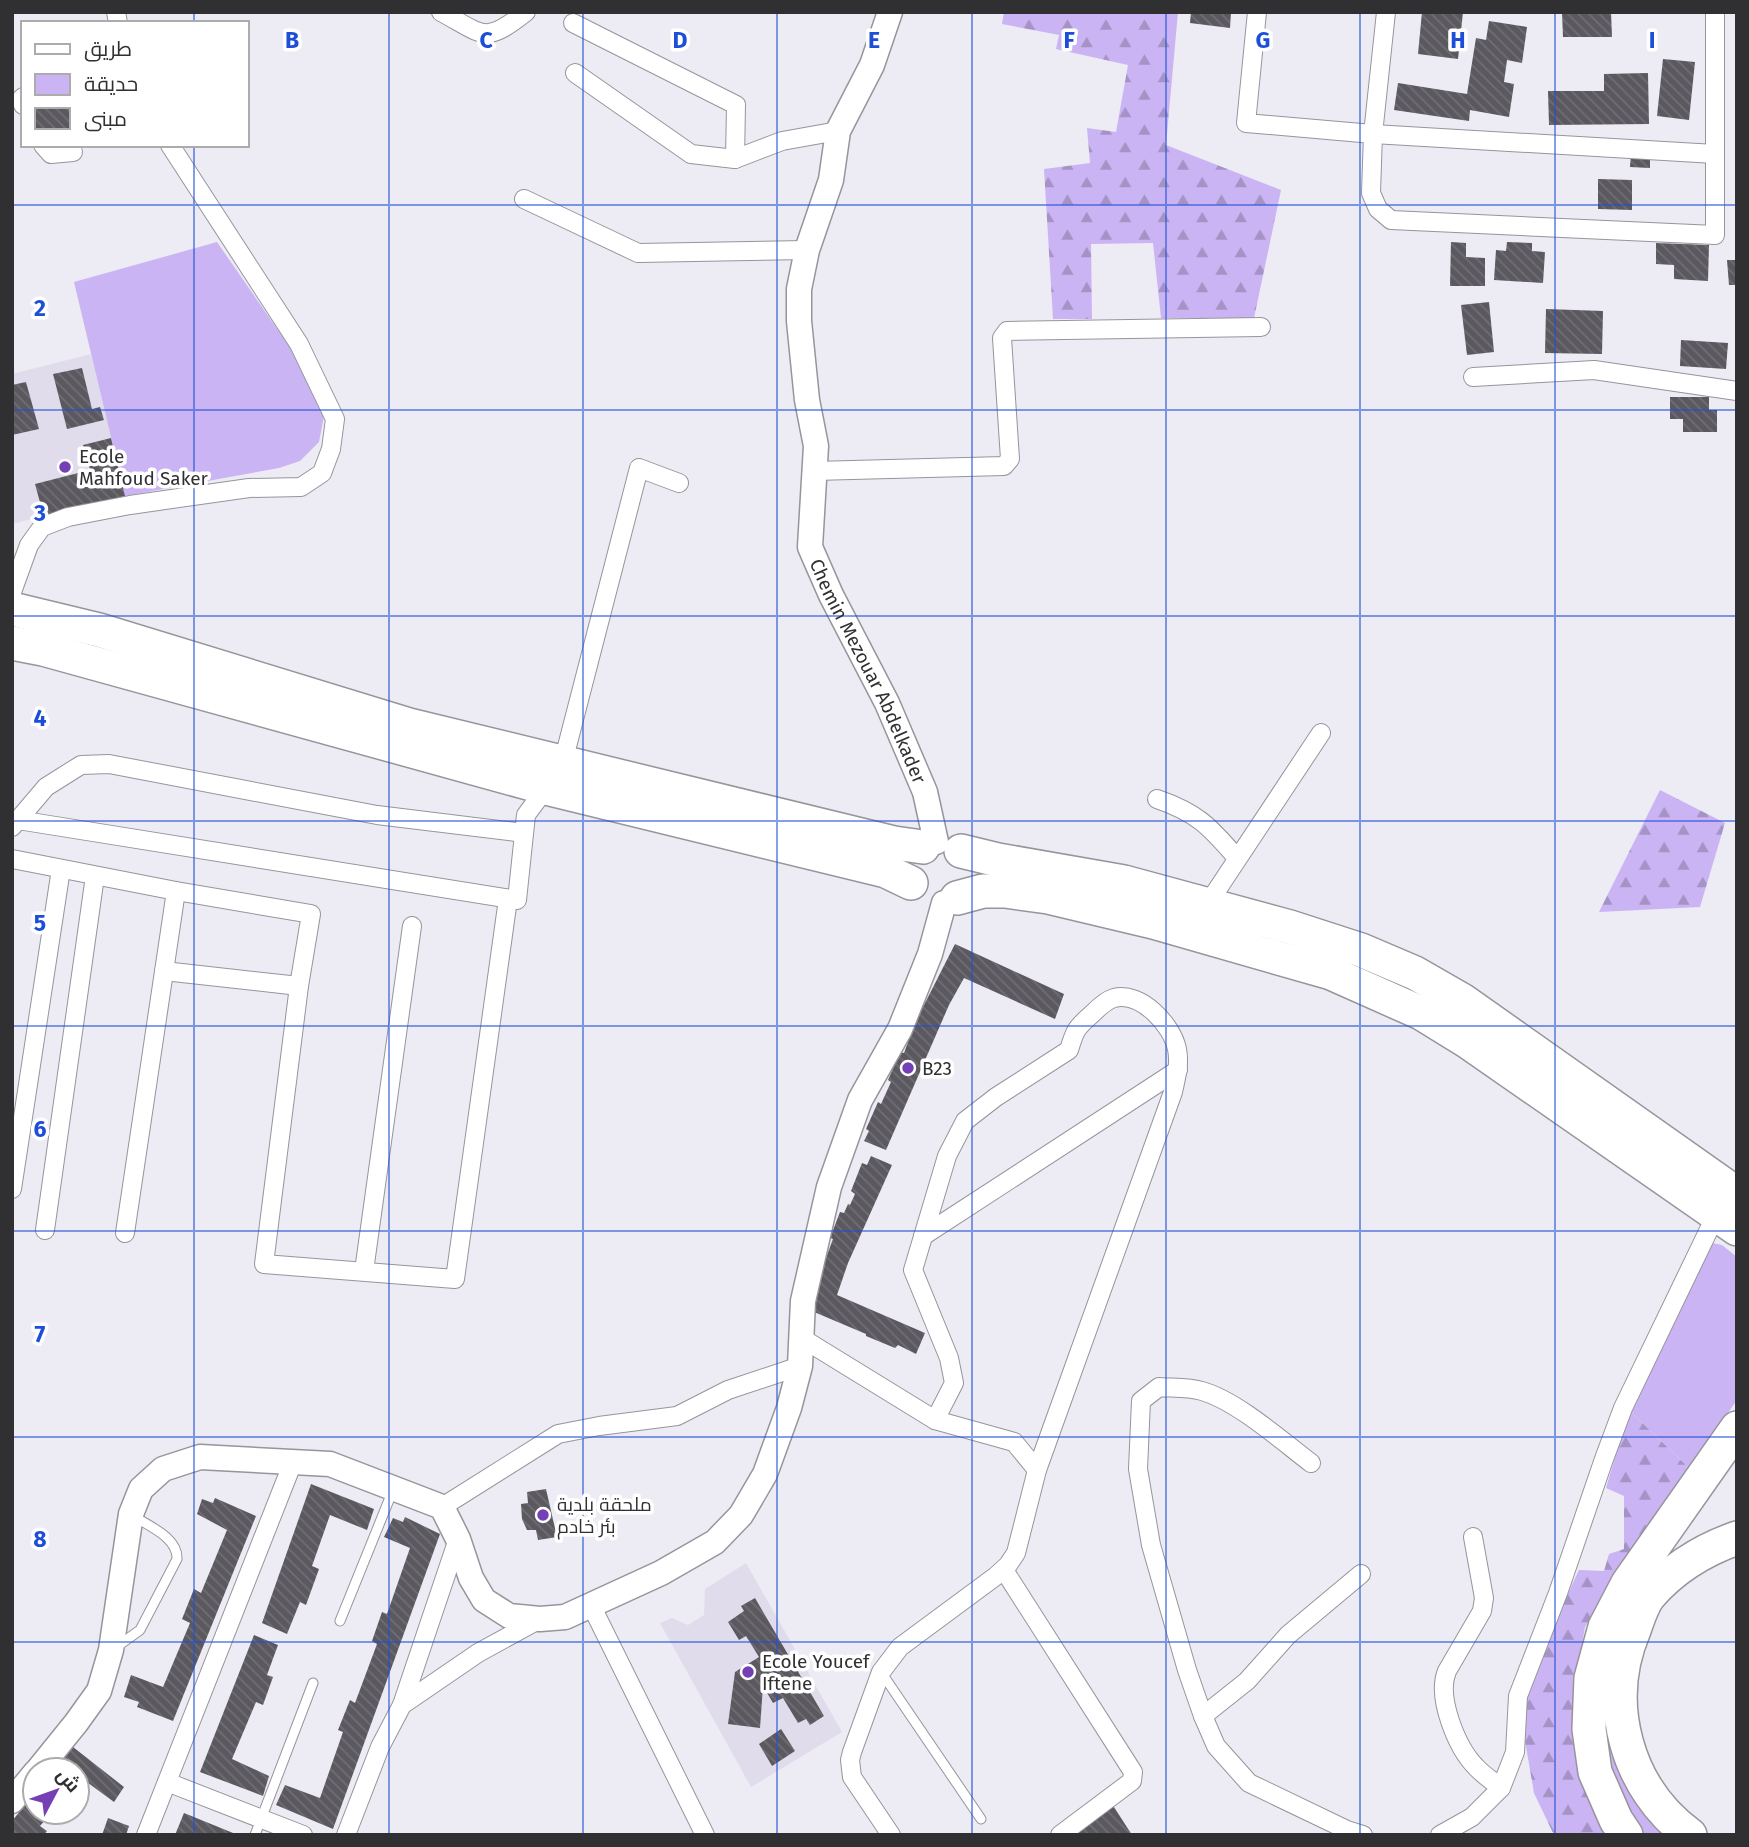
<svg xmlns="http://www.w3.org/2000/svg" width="1749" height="1847" font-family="'Fira Sans',Cairo,sans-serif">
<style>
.built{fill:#e1dceb}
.green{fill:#cbb4f4}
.forest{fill:url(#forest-firs)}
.building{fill:url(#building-back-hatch)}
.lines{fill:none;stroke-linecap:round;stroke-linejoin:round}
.lane-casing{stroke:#97949c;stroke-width:11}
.street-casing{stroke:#97949c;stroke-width:20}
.secondary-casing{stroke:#97949c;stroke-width:27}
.highway-casing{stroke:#97949c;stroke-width:36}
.lane{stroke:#fff;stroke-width:9}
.street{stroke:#fff;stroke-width:18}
.secondary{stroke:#fff;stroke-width:24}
.highway{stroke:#fff;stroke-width:33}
.grid{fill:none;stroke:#1d4ed8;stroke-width:2;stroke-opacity:0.55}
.poi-dot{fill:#753fb6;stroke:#fff;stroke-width:2.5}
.labels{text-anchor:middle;stroke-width:7;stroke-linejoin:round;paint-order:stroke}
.poi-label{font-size:19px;fill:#302f32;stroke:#fff;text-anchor:start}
.street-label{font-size:19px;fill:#302f32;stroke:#fff}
.grid-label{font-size:23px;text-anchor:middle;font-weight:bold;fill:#1d4ed8;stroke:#fff;stroke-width:7;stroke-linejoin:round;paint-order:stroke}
</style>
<defs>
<pattern id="forest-firs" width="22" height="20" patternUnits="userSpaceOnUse" patternTransform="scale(1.75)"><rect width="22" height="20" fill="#cbb4f4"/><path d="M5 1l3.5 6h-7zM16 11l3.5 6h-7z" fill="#a593c6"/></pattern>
<pattern id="building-back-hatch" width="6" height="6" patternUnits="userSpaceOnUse" patternTransform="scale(1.75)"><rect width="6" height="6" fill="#5b595f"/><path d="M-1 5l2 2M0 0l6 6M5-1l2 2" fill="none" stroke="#6f6e73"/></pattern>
</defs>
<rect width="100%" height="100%" fill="#edebf3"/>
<g class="built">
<polygon points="91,354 125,496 12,524 12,374"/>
<polygon points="746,1563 842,1732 751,1787 660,1623 672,1618 688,1625 704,1615 705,1589"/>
</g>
<g class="green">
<polygon points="217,242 296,356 324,416 319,442 300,461 279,468 125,496 74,282"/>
<polygon points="1712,1243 1722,1245 1737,1257 1737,1400 1689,1468 1629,1410"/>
<polygon points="1635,1600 1632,1786 1679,1835 1642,1835 1616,1795 1597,1725"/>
</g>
<g class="forest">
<polygon points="1004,12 1178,12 1166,145 1281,190 1254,318 1161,318 1153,243 1091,244 1092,319 1053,319 1044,169 1090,163 1087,128 1116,132 1128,65 1056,49 1059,35 1002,24"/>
<polygon points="1660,790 1725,823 1700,907 1599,912"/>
<polygon points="1629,1410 1689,1468 1624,1562 1585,1627 1577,1672 1613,1835 1554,1835 1534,1793 1524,1735 1526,1695 1542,1648 1579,1570 1604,1571 1609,1554 1624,1549 1624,1496 1606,1488"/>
</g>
<g class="building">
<polygon points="1191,12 1231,12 1230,28 1190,23"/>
<polygon points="1422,12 1463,12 1458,59 1418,54"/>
<polygon points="1562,12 1611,12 1612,37 1563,37"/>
<polygon points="1489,21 1527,27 1522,63 1507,60 1504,82 1514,84 1509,117 1470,110 1469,121 1394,110 1398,83 1467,94 1476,38 1486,40"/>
<polygon points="1663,59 1695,62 1689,120 1657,116"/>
<polygon points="1648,73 1649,124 1549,125 1548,91 1604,91 1604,74"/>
<polygon points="1631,153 1650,154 1650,168 1630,167"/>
<polygon points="1598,179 1632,180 1632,210 1598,209"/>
<polygon points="1451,242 1466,243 1466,257 1485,258 1485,286 1450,286"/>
<polygon points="1507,242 1532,243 1532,251 1545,252 1543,283 1494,280 1496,250 1506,251"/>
<polygon points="1656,243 1709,245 1708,281 1674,279 1674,265 1656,264"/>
<polygon points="1727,260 1737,260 1737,285 1729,285"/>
<polygon points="1489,302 1494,352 1467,355 1461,305"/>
<polygon points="1546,309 1603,311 1602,354 1545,353"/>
<polygon points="1681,340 1728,343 1726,369 1680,366"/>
<polygon points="82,368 92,409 100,407 104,420 67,429 53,374"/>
<polygon points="26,382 39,429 12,435 12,385"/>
<polygon points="1670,397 1709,397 1709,410 1717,410 1717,432 1683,432 1683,419 1670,419"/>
<polygon points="111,438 125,496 44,517 35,484 90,470 83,445"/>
<polygon points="955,944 1064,994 1055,1019 964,978 949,1005 886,1150 864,1141 869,1131 866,1129 878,1102 881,1104 891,1082 888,1080 900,1052 904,1053 911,1034 909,1033 921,1004 924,1005"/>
<polygon points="871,1156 892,1165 848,1263 837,1295 925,1333 916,1354 898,1345 895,1348 866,1336 866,1334 807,1309 833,1239 830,1238 840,1212 844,1213 848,1204 850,1205 855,1194 851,1191 862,1163 867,1165"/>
<polygon points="311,1484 374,1509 367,1530 330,1515 312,1566 319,1569 306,1605 300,1602 287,1634 262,1623"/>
<polygon points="546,1489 557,1537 538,1540 536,1530 527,1530 522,1519 521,1504 528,1503 527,1492"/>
<polygon points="215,1498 256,1516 173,1721 137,1707 139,1702 124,1697 131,1675 163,1687 190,1623 182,1619 194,1589 201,1593 227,1530 197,1514 202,1499 213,1503"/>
<polygon points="405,1517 440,1534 333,1829 276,1805 285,1785 320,1798 343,1732 338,1730 350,1700 355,1703 377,1644 372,1641 382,1612 387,1614 410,1548 384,1537 393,1518 403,1522"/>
<polygon points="755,1598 824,1716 810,1725 806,1719 798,1723 783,1698 773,1703 763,1686 760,1728 728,1724 735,1672 759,1657 746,1636 739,1640 728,1622 744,1611 741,1606"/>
<polygon points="254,1635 278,1645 267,1675 273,1677 263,1705 256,1702 232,1759 269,1776 263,1796 200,1772"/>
<polygon points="781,1729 795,1751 772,1766 759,1744"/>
<polygon points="73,1747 124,1787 114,1802 80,1777 77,1781 77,1770 54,1770"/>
<polygon points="35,1793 35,1812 52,1812 40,1826 47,1831 44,1835 12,1835 12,1821"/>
<polygon points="1112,1804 1132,1835 1069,1835"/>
<polygon points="184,1813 238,1835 175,1835"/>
<polygon points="108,1818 129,1826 126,1835 102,1835"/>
</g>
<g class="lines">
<defs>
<g id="lane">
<polyline points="340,1621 393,1490"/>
<path d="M115,1648L140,1630L177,1559C178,1537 148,1526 132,1515"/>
<polyline points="881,1672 981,1819"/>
<polyline points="255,1835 313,1683"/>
</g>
<g id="street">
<polyline points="116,12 118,23"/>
<path d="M441,12C484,35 484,45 526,12"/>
<polyline points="1257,12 1246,123 1373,134 1715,154 1715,12"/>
<polyline points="1386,12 1373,134 1371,193 1378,209 1391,220 1715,235 1715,154"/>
<polyline points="573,23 736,105 735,159"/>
<polyline points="575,73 691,154 735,159 782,141 838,131"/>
<polyline points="23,97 21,99 23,105"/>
<polyline points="43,145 51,154 73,152"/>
<polyline points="524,199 638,253 807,250"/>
<polyline points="1473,377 1594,370 1737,391"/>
<polyline points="814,471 1004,466 1010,459 1002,338 1007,331 1261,327"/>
<polyline points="12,592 29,545 42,527 68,517 130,505 249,488 301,487 322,473 331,449 335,419 299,344 170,145"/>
<polyline points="563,762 639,468 679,483"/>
<path d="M1157,799C1198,813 1210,827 1237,858"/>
<polyline points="18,820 517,900 526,815 546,788"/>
<polyline points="12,827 46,787 81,765 109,764 377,815 524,833"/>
<polyline points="12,859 176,891 125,1233"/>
<polyline points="176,891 311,914 299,986 264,1264 455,1279 508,899"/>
<polyline points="1207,905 1321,733"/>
<polyline points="164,971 299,986"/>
<polyline points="12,1189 61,869"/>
<polyline points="45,1230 95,876"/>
<polyline points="923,1236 1178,1070"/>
<polyline points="364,1271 412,926"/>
<polyline points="800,1337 935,1420 1014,1442 1037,1470"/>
<path d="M1311,1463C1282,1441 1237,1401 1202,1391C1189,1387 1173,1388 1159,1387L1141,1401L1138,1469L1151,1545L1187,1670L1203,1716L1216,1746L1249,1783L1347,1830L1363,1835"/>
<polyline points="442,1507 558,1434 599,1426 677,1416 728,1390 800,1366"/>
<path d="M1473,1537L1484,1598L1482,1611L1447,1671C1436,1697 1457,1748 1476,1767C1483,1775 1493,1781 1501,1788"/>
<polyline points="1004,1570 1133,1772 1132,1781 1060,1835"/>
<polyline points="591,1605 705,1835"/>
<polyline points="402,1705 458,1539"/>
<polyline points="1203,1716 1247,1681 1288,1635 1361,1574"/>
<polyline points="167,1782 303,1835"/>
<polyline points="146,1835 293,1462"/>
<polyline points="346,1835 380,1747 402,1705 478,1653 540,1619"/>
<path d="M891,1835L852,1777L850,1760L852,1752L881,1672L900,1647L996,1576L1008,1565L1016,1553L1037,1470L1173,1092C1176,1078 1180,1064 1177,1049C1172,1025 1141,991 1114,998C1107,1000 1097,1009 1092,1014C1076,1028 1075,1030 1069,1050L996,1097L965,1121L947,1156L913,1270L949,1358L954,1383L935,1420"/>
<polyline points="1440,1835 1472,1817 1501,1788 1515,1752 1518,1696 1558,1593 1604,1459 1623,1408 1716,1215"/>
</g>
<g id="secondary">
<path id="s1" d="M890,12L872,65L838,131L831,180L807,250L799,289V321L807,400L816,446L810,547L831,595L887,703L925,792L936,842"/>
<polyline points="38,1770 76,1723 99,1691 111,1650 131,1514 141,1489 163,1469 200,1457 330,1464 442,1507 458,1539 471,1578 484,1600 509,1616 540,1619 565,1617 661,1573 715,1542 741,1515 765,1474 789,1408 800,1366 803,1301 829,1187 860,1100 900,1029 930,954 944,903"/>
<polyline points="12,1801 35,1773"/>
</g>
<g id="highway">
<polyline points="12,609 99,630 409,725 894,843 923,847"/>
<polyline points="12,643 43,649 546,788 886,871 911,883"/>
<polyline points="961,851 998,860 1124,882 1290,927 1361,950 1415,973 1462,1000 1737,1194"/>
<polyline points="957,898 983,891 1005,891 1048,897 1153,922 1331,973 1421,1013 1468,1042 1737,1229"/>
<polyline points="1626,1835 1616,1820 1595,1772 1589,1729 1591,1678 1605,1627 1628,1583 1737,1428"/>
<path d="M1690,1835C1626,1788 1603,1703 1634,1630C1638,1619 1642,1605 1649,1596C1673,1568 1703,1550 1737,1538"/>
</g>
</defs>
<use href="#lane" class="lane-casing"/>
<use href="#street" class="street-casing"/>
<use href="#secondary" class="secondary-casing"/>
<use href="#highway" class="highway-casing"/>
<use href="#lane" class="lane"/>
<use href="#street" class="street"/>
<use href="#secondary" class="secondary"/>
<use href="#highway" class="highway"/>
</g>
<path class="grid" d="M194,12V23M389,12V1835M583,12V1835M777,12V1835M972,12V1835M1166,12V1835M1360,12V1835M1555,12V1835M194,145V1835M12,205H1737M12,410H1737M12,616H1737M12,821H1737M12,1026H1737M12,1231H1737M12,1437H1737M12,1642H1737"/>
<g class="poi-dot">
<circle cx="65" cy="467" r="7"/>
<circle cx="908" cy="1068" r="7"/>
<circle cx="543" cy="1515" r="7"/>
<circle cx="748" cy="1672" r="7"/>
</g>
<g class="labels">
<g class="poi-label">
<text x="79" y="463">Ecole<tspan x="79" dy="22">Mahfoud Saker</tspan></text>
<text x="922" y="1075">B23</text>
<text x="557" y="1511">ملحقة بلدية<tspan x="557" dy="22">بئر خادم</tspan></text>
<text x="762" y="1668">Ecole Youcef<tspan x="762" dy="22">Iftene</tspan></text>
</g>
<g class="street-label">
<text dy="7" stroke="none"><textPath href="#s1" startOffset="690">Chemin Mezouar Abdelkader</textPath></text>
</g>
</g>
<g class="grid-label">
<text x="292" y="48">B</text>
<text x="486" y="48">C</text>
<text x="680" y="48">D</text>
<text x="874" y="48">E</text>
<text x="1069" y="48">F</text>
<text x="1263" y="48">G</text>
<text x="1458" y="48">H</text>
<text x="1652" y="48">I</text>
<text x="40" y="316">2</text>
<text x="40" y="521">3</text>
<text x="40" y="726">4</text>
<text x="40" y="931">5</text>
<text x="40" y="1137">6</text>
<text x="40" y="1342">7</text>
<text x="40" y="1547">8</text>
</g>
<rect width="1749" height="1847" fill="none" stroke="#302f32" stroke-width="28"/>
<rect x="21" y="21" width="228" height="126" fill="#ffffff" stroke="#acacad" stroke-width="2"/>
<rect x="35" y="44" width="35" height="10" fill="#ffffff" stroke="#acacad" stroke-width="2"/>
<text x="84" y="56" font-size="21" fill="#302f32">طريق</text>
<rect x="35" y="74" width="35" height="21" fill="#cbb4f4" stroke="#acacad" stroke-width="2"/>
<text x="84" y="91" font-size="21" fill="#302f32">حديقة</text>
<rect x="35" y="108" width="35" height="21" fill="url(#building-back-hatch)" stroke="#acacad" stroke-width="2"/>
<text x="84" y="126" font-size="21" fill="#302f32">مبنى</text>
<g transform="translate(56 1791) rotate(49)"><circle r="33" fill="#ffffff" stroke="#acacad" stroke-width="2"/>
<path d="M0-5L12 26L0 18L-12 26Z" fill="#753fb6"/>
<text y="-10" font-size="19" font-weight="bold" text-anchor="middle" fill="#302f32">ش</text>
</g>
</svg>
